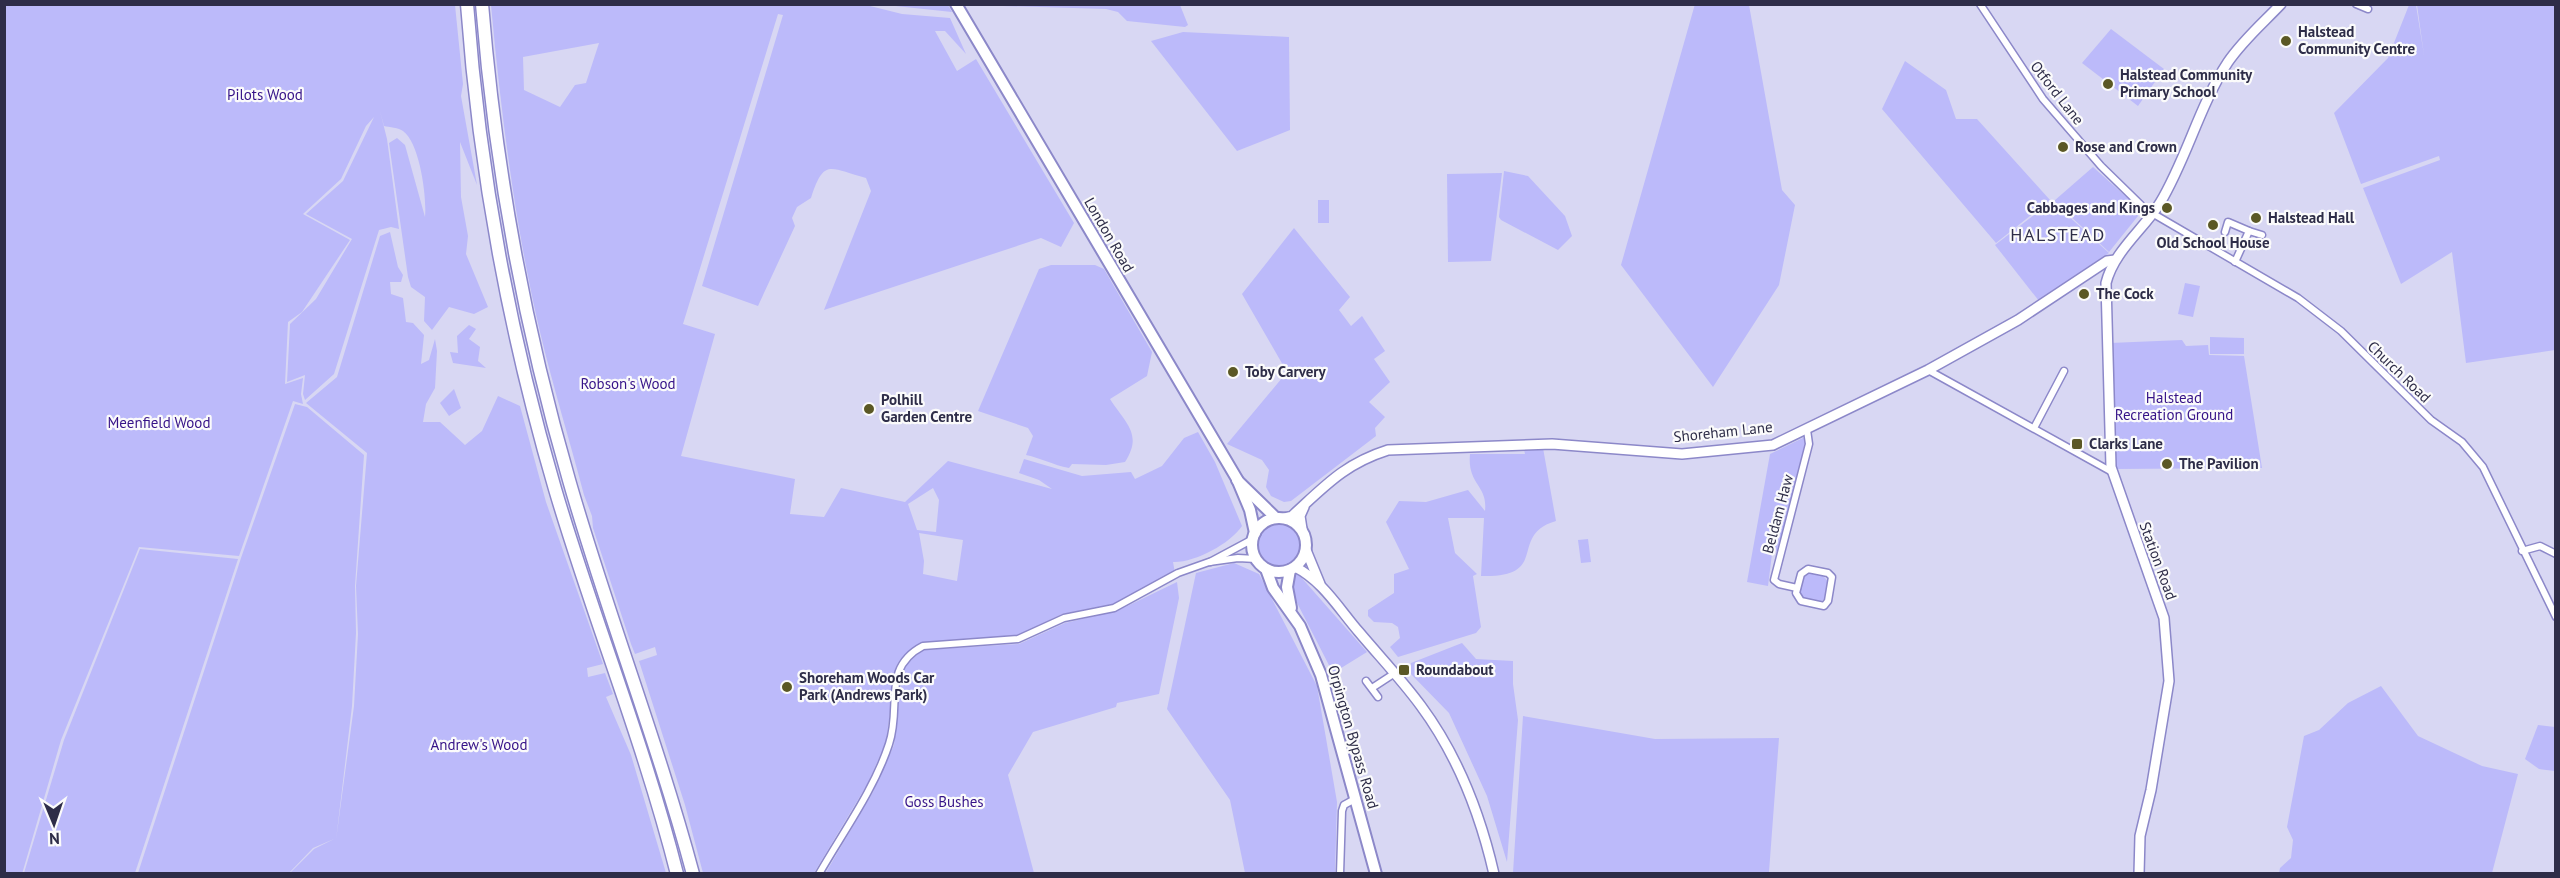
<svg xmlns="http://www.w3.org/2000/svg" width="2560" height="878" font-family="'PT Sans',sans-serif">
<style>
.green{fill:#bcbafa;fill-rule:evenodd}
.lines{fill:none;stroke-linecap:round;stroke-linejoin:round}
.street-casing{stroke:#8c88c9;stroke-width:9}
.secondary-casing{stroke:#8c88c9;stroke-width:12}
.primary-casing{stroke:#8c88c9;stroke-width:14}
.highway-casing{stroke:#8c88c9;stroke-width:15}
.street{stroke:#fff;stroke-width:6}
.secondary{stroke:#fff;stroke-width:9}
.primary{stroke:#fff;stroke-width:10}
.highway{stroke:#fff;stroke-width:12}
.poi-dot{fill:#5b5825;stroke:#fbfbfb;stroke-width:2}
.labels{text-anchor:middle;stroke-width:4.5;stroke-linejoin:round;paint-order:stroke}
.poi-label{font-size:15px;font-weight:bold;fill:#2e2d48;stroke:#fbfbfb;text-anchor:start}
.street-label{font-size:15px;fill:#2e2d48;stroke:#fbfbfb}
.park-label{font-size:15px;fill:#361388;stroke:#fbfbfb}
.quarter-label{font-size:18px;letter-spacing:1.5px;fill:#2e2d48;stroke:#fbfbfb}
</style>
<rect width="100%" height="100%" fill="#d8d7f3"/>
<g class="green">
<path d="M862,4L902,14L950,18L966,54L945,31H935L957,71L976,59L1074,223L1061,247L1041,238L824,310L871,191L866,178C829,168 824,158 811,198L797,207L792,218L795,226L758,306L702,286L783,15L778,14L683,324L715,334L681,456L795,479L790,514L824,517L841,488L905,502L948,461L1052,489L1039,480L1019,473L1024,459L1082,476L1131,472L1135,479L1162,466L1184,438L1198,432L1215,462L1242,526C1230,544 1194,563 1173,562L1175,573L1113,604L1062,614L1018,635L922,643C911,649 901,655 896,667L886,742L868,783L814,873H703L685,805L639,661L657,655L655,647L635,654L631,644L593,528L592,516L584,495C570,441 553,387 540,332C515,225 501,114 491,5ZM599,43L586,83L575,85L560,107L524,90L523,57ZM933,488L939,500L936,532L917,530L908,504ZM919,533L963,540L957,581L923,574L924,561Z"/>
<polygon points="1695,4 1749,5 1782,190 1795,205 1779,285 1713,387 1621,265"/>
<path d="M4,5H455L463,84L461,96L477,185L460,142L461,197L468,236L466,254L488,307L474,314L449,307L432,330L424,321L425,297L411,287L408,277L389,143L397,138L405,145L425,217C427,198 420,143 403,131C399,128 389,127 384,126L380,111L387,139L399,229L391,227L379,230L334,374L305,400L303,394L305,375L287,382L290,324L316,299L352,239L306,214L343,181L374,117L366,126L341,179L303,214L350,240L302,312L288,322L285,384L303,378L301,394L303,404L293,401L239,556L139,547L61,740L22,874L4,873Z"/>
<polygon points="886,5 948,5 952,12"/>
<polygon points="970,5 1180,5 1188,25 1185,27 1127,21 1118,12 1106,9"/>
<polygon points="2409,5 2416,5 2424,55 2417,5 2555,5 2555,350 2466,363 2452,252 2401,284 2363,188 2440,160 2439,156 2361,184 2334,113 2388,58"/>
<polygon points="2111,29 2164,69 2138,106 2082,63"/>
<polygon points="1183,32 1289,37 1290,130 1237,151 1151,41"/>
<polygon points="1905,61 1946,90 1956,119 1977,119 2050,200 1996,243 1882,109"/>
<polygon points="2093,167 2142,211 2109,252 2054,201"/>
<polygon points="1504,171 1528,176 1565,216 1572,236 1558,250 1501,220 1499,217"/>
<polygon points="1502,173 1491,261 1448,262 1447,174"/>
<rect x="1318" y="200" width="11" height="23"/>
<polygon points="2052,201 2109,253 2039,301 1995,245"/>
<polygon points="1294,228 1350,297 1339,310 1351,326 1362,316 1385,351 1374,359 1390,382 1369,402 1385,417 1375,428 1376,436 1291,501 1284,502 1271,496 1266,487 1269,470 1262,460 1227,444 1287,372 1242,294"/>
<polygon points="390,232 398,267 403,275 401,282 390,282 391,294 403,298 406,322 413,323 424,335 421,364 429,360 435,339 437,351 435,388 426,404 423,422 440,422 465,445 482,431 498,396 520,406 546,502 603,664 587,668 588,677 605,673 613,694 606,697 631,755 666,873 290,873 314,849 334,839 313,848 289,873 138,873 241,558 295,404 307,407 364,455 355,586 356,633 352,706 336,840 354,706 358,634 356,586 367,453 306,403 337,377 380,236"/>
<path d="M1051,265H1095L1104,269L1152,352L1147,376L1110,399C1126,424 1143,434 1125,462L1106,465L1072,464L1069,468C1053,465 1041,458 1026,455L1033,436L1028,428L978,411L1039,269Z"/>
<polygon points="2185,283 2200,286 2193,317 2178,314"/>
<polygon points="469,325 476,329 469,339 480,347 478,361 486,368 453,363 450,352 458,353 457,336"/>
<polygon points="2210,337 2244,338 2244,354 2210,354"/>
<polygon points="2182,340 2186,346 2208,345 2209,355 2244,356 2262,468 2115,469 2110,343"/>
<polygon points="454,389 461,408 449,416 440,403"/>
<polygon points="1807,436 1780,549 1772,554 1768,586 1747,582 1770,454"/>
<path d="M1543,448L1556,521C1507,535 1552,578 1481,576L1484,518H1448L1455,553L1477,574L1473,576L1481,627L1476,633L1398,657L1390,647L1400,638L1398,627L1392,623L1374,622L1368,616V610L1394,593V574L1409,569L1386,522L1399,501L1426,502L1468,490L1485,511C1488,485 1467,485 1470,454H1525L1524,449Z"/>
<circle cx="1279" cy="545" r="22"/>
<polygon points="1588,539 1591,562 1581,563 1578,540"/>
<polygon points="140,549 238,559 135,873 24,873 64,740"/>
<polygon points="1234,563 1259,574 1317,686 1337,802 1335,873 1245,873 1230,800 1167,709 1196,573"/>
<circle cx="1814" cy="588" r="15"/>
<polygon points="1294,574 1301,574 1300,576 1367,652 1333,673 1293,595 1291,588"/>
<polygon points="1177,582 1179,598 1159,694 1117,703 1116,707 1033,732 1008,775 1034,873 825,874 873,792 894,745 903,667 923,650 1019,644 1065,623 1117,611"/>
<polygon points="1462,643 1476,659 1513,661 1513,684 1518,720 1507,862 1487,796 1449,713 1410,673 1411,663"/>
<polygon points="2381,686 2418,736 2482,766 2518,774 2492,873 2279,873 2280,868 2291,858 2293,840 2287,827 2304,736 2319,730 2348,703"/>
<polygon points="1523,716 1655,739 1779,738 1769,872 1778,873 1513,873"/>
<polygon points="2538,725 2555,727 2555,771 2539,769 2525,759"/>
</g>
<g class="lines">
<defs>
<g id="street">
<polyline points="1980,4 2043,99 2101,166 2145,209 2298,298 2341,331 2431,420 2462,442 2483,467 2556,617"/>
<polyline points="2356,4 2368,9"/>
<polyline points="2249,231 2262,235"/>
<polyline points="2225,232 2228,222 2249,231 2235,262"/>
<polyline points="1928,370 2112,472"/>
<polyline points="2034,428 2064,371"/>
<polyline points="2522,551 2540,546 2556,554"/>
<polyline points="1210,562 1253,539"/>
<polygon points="1808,569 1828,573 1832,577 1828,601 1824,606 1801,601 1796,593 1801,574"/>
<polyline points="1797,588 1779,584 1774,580 1809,444 1807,430"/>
<polyline points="1366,681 1378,697"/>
<polyline points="1372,688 1395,673"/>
<path d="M819,874C843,832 874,790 889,744C902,706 881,668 923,646L1018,639L1064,618L1114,608L1178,573L1209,562L1238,558L1256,559"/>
<polyline points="1340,874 1342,811 1344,805 1355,799"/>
</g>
<g id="secondary">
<path d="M1284,518L1292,516C1325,486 1344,464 1388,450L1552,444L1682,454L1773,445L1928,370L2018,320L2107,261L2115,260"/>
<polyline points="1302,529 1300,516 1304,507"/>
<polyline points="1306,550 1320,584"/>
<path d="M1295,567C1323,581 1339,609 1359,632C1380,657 1402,680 1421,706C1458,756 1480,813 1494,874"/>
<path d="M2139,874L2140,836L2151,790L2169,681L2164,618L2111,467L2106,283C2114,251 2143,230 2160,203C2187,158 2199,106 2228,62C2243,40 2263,23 2281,4"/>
</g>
<g id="primary">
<polyline points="956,4 1237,479 1250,510 1255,533"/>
<polyline points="1237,480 1276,518"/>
<circle cx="1279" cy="545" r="27"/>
<polyline points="1266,569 1273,588 1300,626 1321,675 1376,874"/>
<polyline points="1290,570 1287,587 1291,608"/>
</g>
<g id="highway">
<path d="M467,4C479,169 509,332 555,489C593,618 644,743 677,874"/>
<path d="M482,4C495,166 524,325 569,480C607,613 657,740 693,874"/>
</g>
</defs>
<use href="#street" class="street-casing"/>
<use href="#secondary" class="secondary-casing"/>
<use href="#primary" class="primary-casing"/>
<use href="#highway" class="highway-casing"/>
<use href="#street" class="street"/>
<use href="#secondary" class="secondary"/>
<use href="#primary" class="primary"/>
<use href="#highway" class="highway"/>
</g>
<g class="poi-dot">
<circle cx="2286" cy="41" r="6"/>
<circle cx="2108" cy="84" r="6"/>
<circle cx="2063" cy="147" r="6"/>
<circle cx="2167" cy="208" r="6"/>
<circle cx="2256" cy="218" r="6"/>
<circle cx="2213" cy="225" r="6"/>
<circle cx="2084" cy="294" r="6"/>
<circle cx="1233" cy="372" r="6"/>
<circle cx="869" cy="409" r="6"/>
<rect x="2071" y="438" width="12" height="12" rx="3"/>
<circle cx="2167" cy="464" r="6"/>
<rect x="1398" y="664" width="12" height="12" rx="3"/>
<circle cx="787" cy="687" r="6"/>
</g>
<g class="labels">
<g class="poi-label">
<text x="2298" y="37">Halstead<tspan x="2298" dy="17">Community Centre</tspan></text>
<text x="2120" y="80">Halstead Community<tspan x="2120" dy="17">Primary School</tspan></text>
<text x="2075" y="152">Rose and Crown</text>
<text x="2155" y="213" text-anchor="end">Cabbages and Kings</text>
<text x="2268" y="223">Halstead Hall</text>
<text x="2213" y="248" text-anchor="middle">Old School House</text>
<text x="2096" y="299">The Cock</text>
<text x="1245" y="377">Toby Carvery</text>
<text x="881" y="405">Polhill<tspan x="881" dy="17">Garden Centre</tspan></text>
<text x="2089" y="449">Clarks Lane</text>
<text x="2179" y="469">The Pavilion</text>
<text x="1416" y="675">Roundabout</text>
<text x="799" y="683">Shoreham Woods Car<tspan x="799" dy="17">Park (Andrews Park)</tspan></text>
</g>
<g class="street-label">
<text transform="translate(2057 93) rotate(52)" y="5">Otford Lane</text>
<text transform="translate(1109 235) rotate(60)" y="5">London Road</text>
<text transform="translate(2399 372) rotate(44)" y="5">Church Road</text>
<text transform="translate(1723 432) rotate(-6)" y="5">Shoreham Lane</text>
<text transform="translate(1778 514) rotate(-75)" y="5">Beldam Haw</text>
<text transform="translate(2158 561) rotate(70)" y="5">Station Road</text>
<text transform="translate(1353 737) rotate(74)" y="5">Orpington Bypass Road</text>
</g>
<g class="park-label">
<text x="265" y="100">Pilots Wood</text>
<text x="628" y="389">Robson's Wood</text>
<text x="2174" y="403">Halstead<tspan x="2174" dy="17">Recreation Ground</tspan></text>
<text x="159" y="428">Meenfield Wood</text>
<text x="479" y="750">Andrew's Wood</text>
<text x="944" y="807">Goss Bushes</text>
</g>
<g class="quarter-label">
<text x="2058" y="241">HALSTEAD</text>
</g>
</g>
<rect width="2560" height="878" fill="none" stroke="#2e2d48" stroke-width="12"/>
<g transform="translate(54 824) rotate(178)" stroke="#fbfbfb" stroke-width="4.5" paint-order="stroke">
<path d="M0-4.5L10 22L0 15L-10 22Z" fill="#2e2d48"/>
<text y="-9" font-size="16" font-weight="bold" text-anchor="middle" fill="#2e2d48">N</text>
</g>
</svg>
